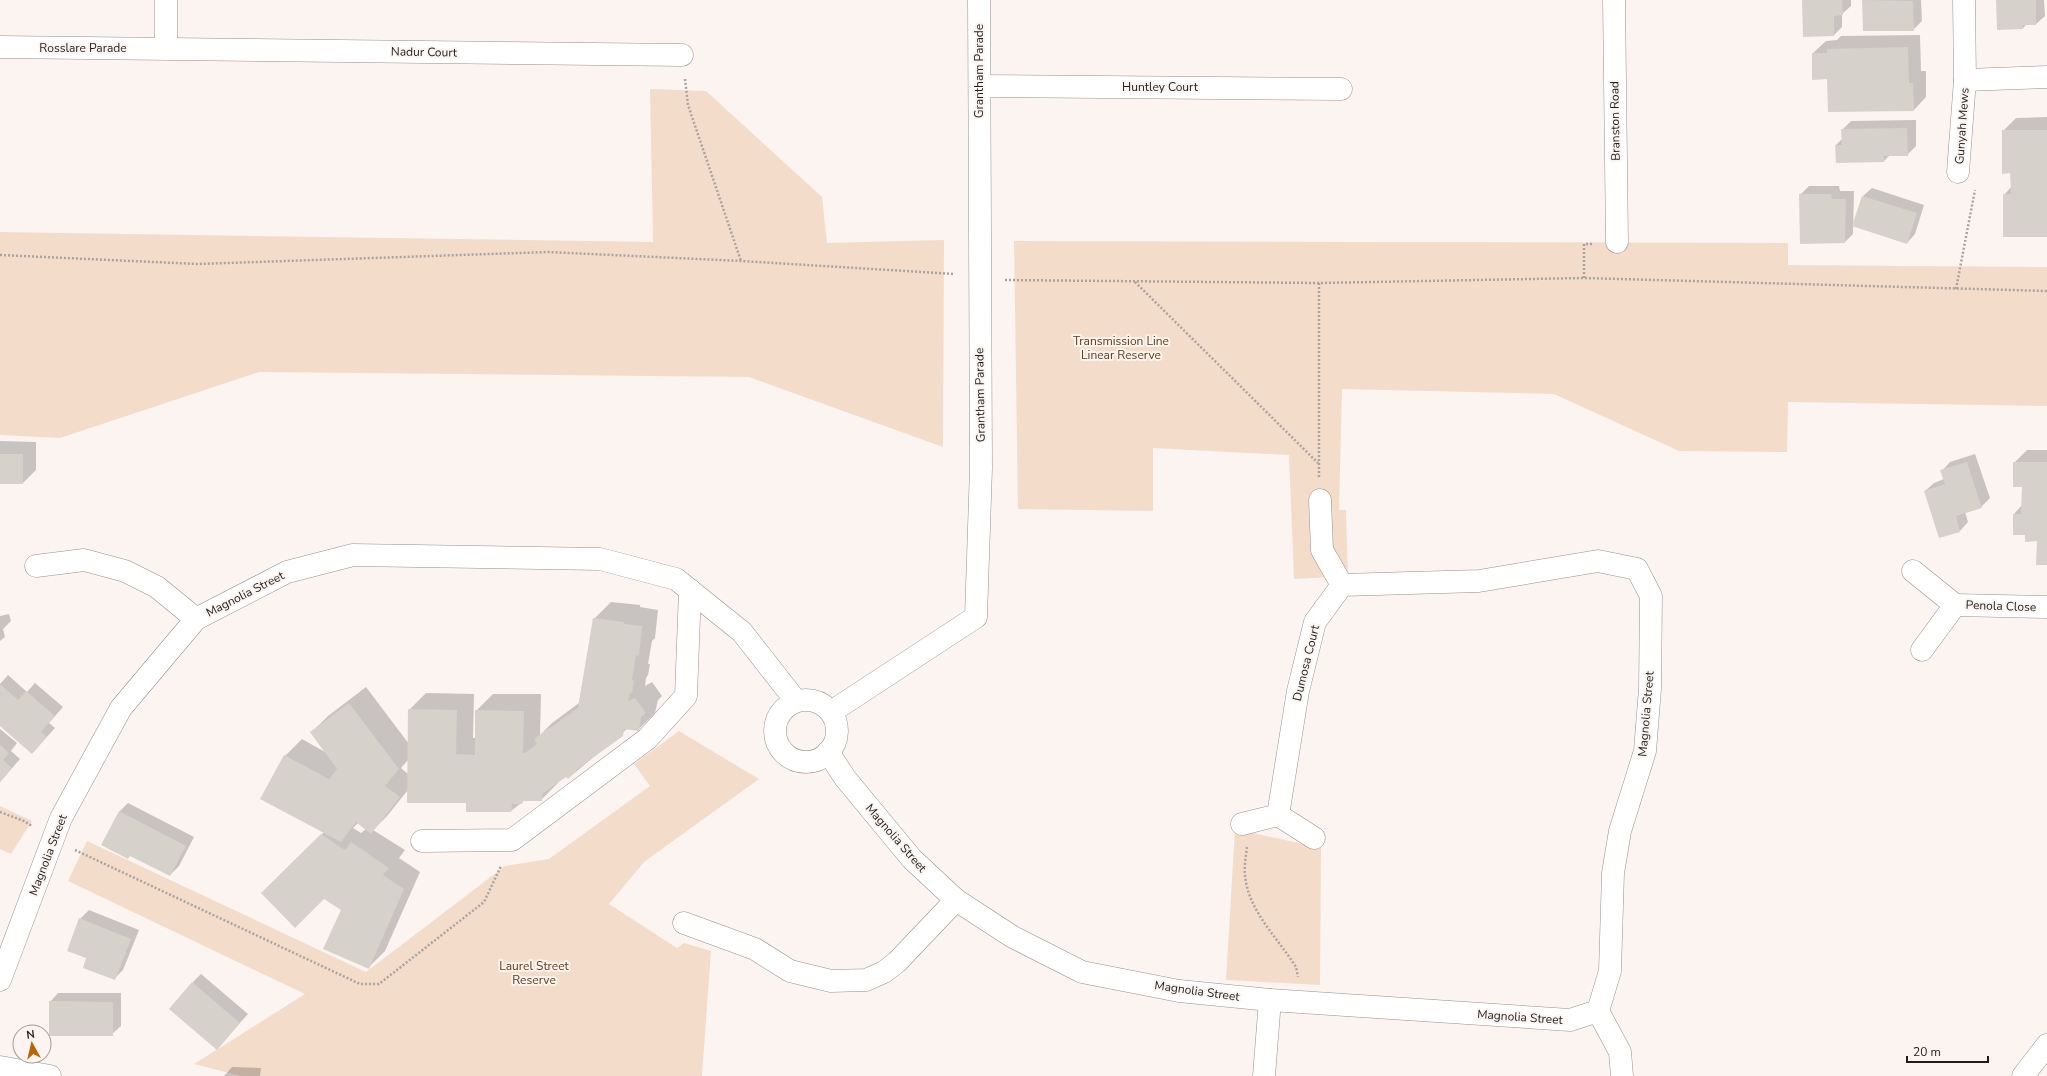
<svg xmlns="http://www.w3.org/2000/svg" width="2047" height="1076" font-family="'Nunito Sans',sans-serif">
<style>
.green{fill:#f4dccb}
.shadow{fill:#0003;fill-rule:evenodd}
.building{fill:#d7d1cc}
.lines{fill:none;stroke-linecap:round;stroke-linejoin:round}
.minor-casing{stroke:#97918d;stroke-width:23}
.path{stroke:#a9a3a0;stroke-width:2.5;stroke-dasharray:2 2;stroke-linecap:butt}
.minor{stroke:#fff;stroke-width:22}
.labels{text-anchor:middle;stroke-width:4;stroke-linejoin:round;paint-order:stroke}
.street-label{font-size:12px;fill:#1f1d1b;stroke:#fbf4f0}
.park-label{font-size:12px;fill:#633713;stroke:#fbf4f0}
</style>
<rect width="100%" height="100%" fill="#fbf4f0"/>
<g class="green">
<polygon points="650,89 706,91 822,197 827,243 944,240 943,447 749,377 259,372 60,438 0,435 0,232 653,242"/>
<polygon points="1014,241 1788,243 1788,265 2047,267 2047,406 1788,402 1787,452 1679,451 1554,394 1342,389 1339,510 1346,510 1348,576 1294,579 1289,455 1153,448 1153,511 1018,509"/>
<polygon points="679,731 759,779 644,862 609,904 677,948 684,943 711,951 702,1076 241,1076 194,1064 305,994 68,881 87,841 366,972 505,866 549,859 650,786 634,764"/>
<polygon points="0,806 32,821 11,854 0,849"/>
<polygon points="1235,829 1321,848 1320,985 1226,980"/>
</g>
<g class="shadow">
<polygon points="1803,0 1851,0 1851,6 1842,14 1842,27 1834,35"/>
<polygon points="1863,0 1921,0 1922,21 1913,30 1864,30"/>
<polygon points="1997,0 2044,0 2045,16 2036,24 2027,24 2023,28"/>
<polygon points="1920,35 1921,71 1926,71 1926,97 1914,110 1828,78 1813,53 1826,41 1837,40 1841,36"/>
<polygon points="2047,117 2047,236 2004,195 2011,187 2011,172 2003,131 2016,118"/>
<polygon points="1916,120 1916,146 1907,155 1890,155 1884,161 1836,145 1842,139 1842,130 1851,121"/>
<polygon points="1809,186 1839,186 1840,191 1854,191 1853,234 1845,242 1800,195"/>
<polygon points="1872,188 1924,205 1915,234 1907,243 1863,196"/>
<polygon points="0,441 36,442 36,470 23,483 0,483"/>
<polygon points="2027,450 2047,450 2047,564 2038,540 2026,534 2014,534 2014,514 2022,505 2023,486 2014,463"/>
<polygon points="1975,454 1990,498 1981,507 1965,512 1968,522 1960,531 1925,491 1934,483 1944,479 1942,471 1950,462"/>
<path d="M611,602L640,605V607L658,610L655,638L652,641L648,664H650L648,675L646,678L645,686L652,682L662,696L658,700L655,713L638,730L628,728L577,771L558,781V783L541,800H525L511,811L408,790L387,816L373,830L405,850L399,858L420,872L385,951L368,968L342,909L324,898L262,893L324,832L285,756L302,739L325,752L311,733L328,716L366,687L409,744V710L426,693L474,694L473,738H476V711L493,694H541L540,735L552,723L579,703L594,619ZM408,760V774L401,768ZM358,823L366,829L361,833L353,828Z"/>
<polygon points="9,614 11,621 3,629 5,637 0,641 0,616"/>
<polygon points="8,675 27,692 35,683 63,707 49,723 55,728 32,753 0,725 0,684"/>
<polygon points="0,729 17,743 11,751 20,759 0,782"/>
<polygon points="128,803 194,837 179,866 170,875 119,812"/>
<polygon points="89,910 139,930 123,970 114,979 88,958 80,919"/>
<polygon points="201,974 248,1014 217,1048 193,982"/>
<polygon points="58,993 121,993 121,1026 112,1034 50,1002"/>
<polygon points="232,1067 261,1068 260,1076 267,1076 224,1076"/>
</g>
<g class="building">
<polygon points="1802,0 1842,0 1843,15 1834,16 1834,36 1803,37"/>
<polygon points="1862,0 1913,1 1914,31 1863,31"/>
<polygon points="1996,0 2036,0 2036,25 2023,25 2023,29 1997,30"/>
<polygon points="1908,47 1909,83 1913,83 1914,111 1828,112 1827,79 1812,80 1812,53 1827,53 1827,49"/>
<polygon points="1907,128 1908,156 1884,156 1884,162 1836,163 1835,145 1842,145 1841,129"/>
<polygon points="2002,130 2047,130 2047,237 2003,237 2003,194 2011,194 2010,173 2002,174"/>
<polygon points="1799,194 1831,194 1832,199 1846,199 1845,243 1800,244"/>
<polygon points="1862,196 1917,213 1907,244 1852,226"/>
<rect x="0" y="454" width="23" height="30"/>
<polygon points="1967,462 1982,508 1956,516 1960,532 1939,538 1924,491 1945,484 1940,470"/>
<polygon points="2013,462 2047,462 2047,565 2036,565 2037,541 2025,542 2025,535 2013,535 2013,514 2021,514 2022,487 2013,487"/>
<polygon points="593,618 624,622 624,624 642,626 639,656 636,655 632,680 634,681 632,693 630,693 628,701 635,698 646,713 641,717 639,731 624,729 623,736 576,770 577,771 568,779 566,777 542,794 542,801 523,801 522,804 512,804 511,812 466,812 466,803 407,803 408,709 457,710 456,754 475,755 475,710 524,711 523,753 525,753 537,744 534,739 578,708"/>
<polygon points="0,684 18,700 26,691 55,716 41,732 47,737 32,754 0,726"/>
<polygon points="349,703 399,769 385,786 400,797 371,834 356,822 341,842 260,799 284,755 329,779 337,769 310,732"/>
<polygon points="0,745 9,753 3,760 12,768 0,782"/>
<polygon points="119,811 186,846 170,876 130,856 128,859 101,845"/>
<polygon points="321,834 345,850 351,842 389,868 383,875 404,889 369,969 323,949 341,910 324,899 295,928 261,893"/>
<polygon points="79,918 131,939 115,980 83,968 86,958 67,951"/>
<polygon points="192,982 240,1023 217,1050 169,1009"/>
<polygon points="49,1001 113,1002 113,1036 49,1036"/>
</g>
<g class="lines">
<defs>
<g id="minor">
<polyline points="1614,0 1617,242"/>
<polyline points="0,47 682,55"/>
<polyline points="166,48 166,0"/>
<polyline points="1965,80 2047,77"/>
<polyline points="980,86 1341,89"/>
<polyline points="1958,172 1965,80 1964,0"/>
<polyline points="1320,500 1322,550 1342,585"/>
<polyline points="36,566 84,560 125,571 157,587 196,619"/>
<polyline points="1913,571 1955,605 1922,650"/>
<polyline points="1955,605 2047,607"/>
<circle cx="806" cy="731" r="31"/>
<polyline points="831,712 976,617 981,468 979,0"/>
<polyline points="828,752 845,778 912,859 956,900 1013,937 1082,972 1179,991 1270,1000 1570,1020 1598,1011 1610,971 1613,873 1620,831 1645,751 1650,689 1651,596 1637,569 1598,561 1479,581 1342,585"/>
<polyline points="1278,815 1298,691 1315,622 1342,585"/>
<polyline points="1242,824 1278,815 1314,838"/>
<polyline points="422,841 512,840 647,739 686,696 690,590"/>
<polyline points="684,923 755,949 790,971 831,981 866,980 884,972 897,962 956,900"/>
<polyline points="0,980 61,818 121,708 196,619 287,572 353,555 600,559 676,579 742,632 796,701"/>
<polyline points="1598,1011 1620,1052 1622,1076"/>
<polyline points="0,1067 50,1076"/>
<polyline points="1264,1076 1270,1000"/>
<polyline points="2023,1076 2047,1045"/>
</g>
</defs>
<use href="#minor" class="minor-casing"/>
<g class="path">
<polyline points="685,79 688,105 741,261"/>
<polyline points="0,255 198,264 548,252 741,261 955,274"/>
<polyline points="1584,278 1584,244 1592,244"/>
<polyline points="1005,280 1319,283 1584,278 2047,291"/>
<polyline points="1135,282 1318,463"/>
<polyline points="1956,289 1975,190"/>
<polyline points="1319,477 1319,283"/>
<polyline points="0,812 24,821 32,826"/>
<path d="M1247,847C1246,856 1244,866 1245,875C1248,911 1278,938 1296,967L1298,977"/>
<polyline points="75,850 360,984 379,984 484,902 501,866"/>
</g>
<use href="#minor" class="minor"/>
</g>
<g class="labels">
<g class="street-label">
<text x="83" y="52">Rosslare Parade</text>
<text transform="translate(424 52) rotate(1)" y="4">Nadur Court</text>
<text transform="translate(979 71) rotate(-90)" y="4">Grantham Parade</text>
<text x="1160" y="91">Huntley Court</text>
<text transform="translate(1615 121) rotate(-91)" y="4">Branston Road</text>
<text transform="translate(1962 126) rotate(-86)" y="4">Gunyah Mews</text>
<text transform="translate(980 395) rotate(-91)" y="4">Grantham Parade</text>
<text transform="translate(245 594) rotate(-27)" y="4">Magnolia Street</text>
<text transform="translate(2001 606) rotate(2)" y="4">Penola Close</text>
<text transform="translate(1306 663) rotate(-76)" y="4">Dumosa Court</text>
<text transform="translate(1646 714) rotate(-85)" y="4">Magnolia Street</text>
<text transform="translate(896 838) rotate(49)" y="4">Magnolia Street</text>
<text transform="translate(48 855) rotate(-69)" y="4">Magnolia Street</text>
<text transform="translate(1197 991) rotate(8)" y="4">Magnolia Street</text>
<text transform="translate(1520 1017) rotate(4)" y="4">Magnolia Street</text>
</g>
<g class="park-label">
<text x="1121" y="345">Transmission Line<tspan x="1121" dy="14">Linear Reserve</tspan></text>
<text x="534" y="970">Laurel Street<tspan x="534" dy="14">Reserve</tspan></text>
</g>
</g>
<g transform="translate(32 1044) rotate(352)"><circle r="19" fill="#fbf4f0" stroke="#a39e9b"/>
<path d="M0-3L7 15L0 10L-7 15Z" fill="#bc6302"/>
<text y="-6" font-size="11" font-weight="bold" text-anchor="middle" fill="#1f1d1b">N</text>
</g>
<path d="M1907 1056v6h81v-6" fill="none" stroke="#1f1d1b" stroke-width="2"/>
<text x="1913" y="1056" font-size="12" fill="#1f1d1b" stroke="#fbf4f0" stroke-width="3" paint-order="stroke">20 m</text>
</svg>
